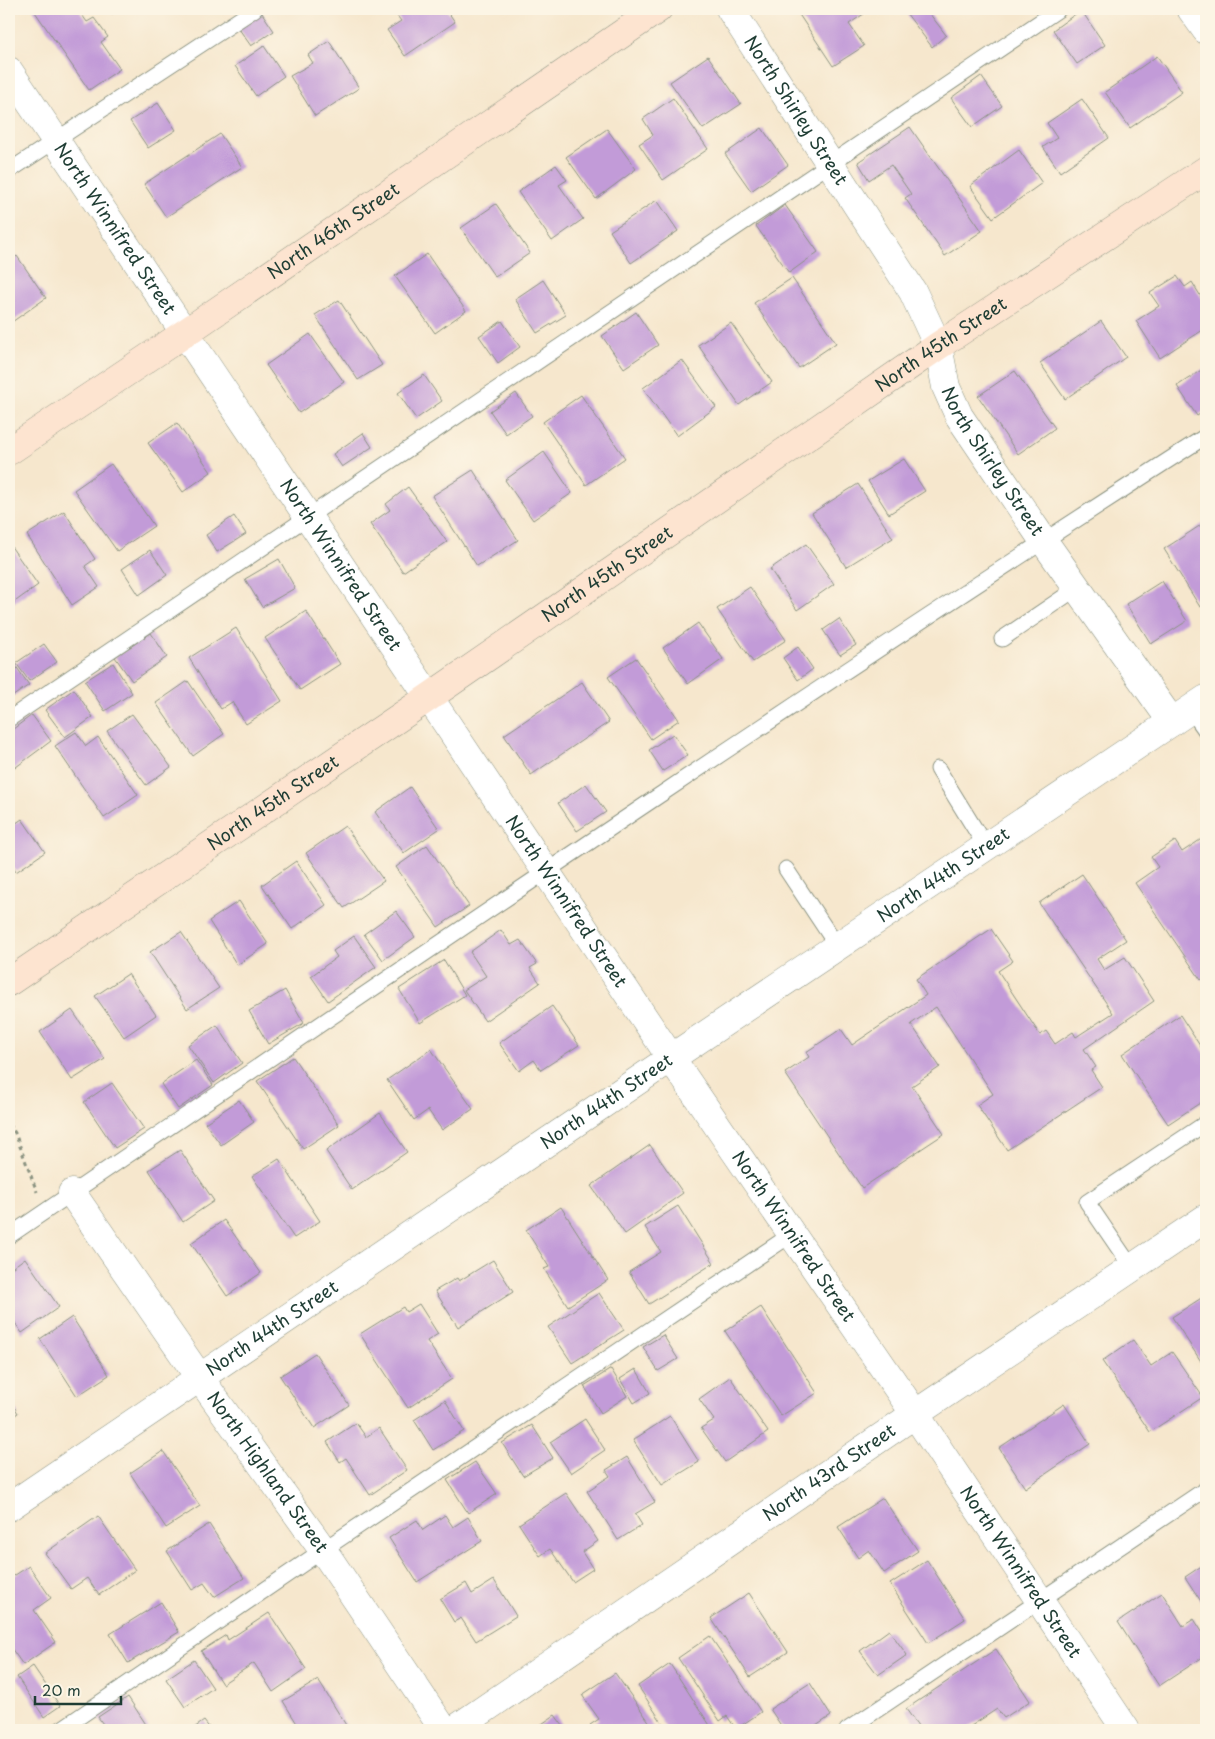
<svg xmlns="http://www.w3.org/2000/svg" width="1215" height="1739" font-family="'Playpen Sans',sans-serif">
<style>
.building{fill:#c29bd8}
.lines{fill:none;stroke-linecap:round;stroke-linejoin:round}
.lane-casing{stroke:#8a9280;stroke-width:17}
.street-casing{stroke:#8a9280;stroke-width:29}
.secondary-casing{stroke:#8a9280;stroke-width:29}
.path{stroke:#8a9280;stroke-width:3;stroke-dasharray:4 4;stroke-linecap:butt}
.lane{stroke:#fff;stroke-width:15}
.street{stroke:#fff;stroke-width:28}
.secondary{stroke:#fde4d0;stroke-width:28}
.labels{text-anchor:middle;stroke-width:4.5;stroke-linejoin:round;paint-order:stroke}
.street-label{font-size:18px;fill:#1f3d34;stroke:#fcf5e5}
</style>
<rect width="100%" height="100%" fill="#fcf5e5"/>
<filter id="ink" filterUnits="userSpaceOnUse"><feTurbulence type="fractalNoise" baseFrequency=".02" numOctaves="2"/><feDisplacementMap in="SourceGraphic" scale="10" xChannelSelector="R" yChannelSelector="G"/><feConvolveMatrix kernelMatrix="1 2 1 2 8 2 1 2 1" color-interpolation-filters="sRGB"/></filter>
<filter id="wash" filterUnits="userSpaceOnUse"><feTurbulence type="fractalNoise" baseFrequency=".0096" numOctaves="4" result="noise"/><feDisplacementMap in="SourceGraphic" scale="20" xChannelSelector="R" yChannelSelector="G"/><feGaussianBlur stdDeviation="1.12" result="paint"/><feColorMatrix in="noise" values="0 0 0 0 0 0 0 0 0 0 0 0 0 0 0 0 0 1.4 0 .05"/><feComposite in="paint" operator="in"/></filter>
<g filter="url(#wash)">
<rect width="100%" height="100%" fill="#f6e7cd"/>
<g id="blocks">
<g class="building">
<polygon points="33,9 78,9 87,22 94,18 108,37 101,42 120,69 89,90"/>
<polygon points="109,9 120,9 112,14"/>
<polygon points="392,9 446,9 455,22 405,56 387,30 401,21"/>
<polygon points="805,9 871,9 849,24 864,46 833,66 798,13"/>
<polygon points="903,9 926,9 946,35 932,47"/>
<polygon points="1081,10 1105,45 1077,64 1053,30"/>
<polygon points="262,13 274,31 251,46 239,29"/>
<polygon points="329,41 359,88 315,116 290,76 313,63 308,55"/>
<polygon points="264,46 284,76 256,96 235,66"/>
<polygon points="708,56 741,104 703,129 670,82"/>
<polygon points="1157,56 1182,92 1130,128 1105,92"/>
<polygon points="981,76 1002,106 972,127 951,98"/>
<polygon points="673,98 708,149 663,180 639,144 653,135 643,119"/>
<polygon points="1082,99 1109,138 1060,172 1043,147 1057,138 1047,123"/>
<polygon points="158,103 176,130 148,148 130,121"/>
<polygon points="910,127 982,231 945,256 905,198 911,194 891,165 869,180 858,162"/>
<polygon points="762,128 788,165 751,191 725,154"/>
<polygon points="607,129 636,169 596,199 566,157"/>
<polygon points="220,134 242,167 166,217 144,184"/>
<polygon points="1019,150 1042,183 993,218 970,186"/>
<polygon points="556,165 567,180 559,185 583,219 552,241 518,192"/>
<polygon points="657,200 678,231 631,263 610,231"/>
<polygon points="496,204 530,253 495,277 461,228"/>
<polygon points="785,205 818,252 789,273 756,226"/>
<polygon points="427,254 466,311 435,333 395,276"/>
<polygon points="17,256 46,298 9,324 9,262"/>
<polygon points="1177,276 1185,287 1192,282 1206,305 1206,328 1160,358 1136,321 1159,306 1150,293"/>
<polygon points="792,278 836,343 799,368 754,303"/>
<polygon points="543,280 566,315 537,333 515,299"/>
<polygon points="339,300 382,365 358,380 315,315"/>
<polygon points="636,312 658,345 624,368 602,336"/>
<polygon points="502,321 520,347 498,363 479,336"/>
<polygon points="1101,321 1126,357 1065,399 1040,363"/>
<polygon points="731,323 772,382 739,405 698,345"/>
<polygon points="310,334 344,382 299,413 266,365"/>
<polygon points="682,360 716,407 677,436 643,388"/>
<polygon points="1206,367 1206,410 1197,416 1177,386"/>
<polygon points="1015,371 1055,428 1018,454 978,396"/>
<polygon points="424,375 442,401 416,419 398,393"/>
<polygon points="516,393 532,416 506,434 490,411"/>
<polygon points="581,395 625,458 586,485 543,422"/>
<polygon points="177,423 211,472 183,492 148,443"/>
<polygon points="363,433 372,447 342,467 333,454"/>
<polygon points="544,452 572,493 533,520 505,480"/>
<polygon points="904,459 925,491 889,514 868,481"/>
<polygon points="111,464 154,526 117,551 74,490"/>
<polygon points="473,470 518,540 477,566 432,496"/>
<polygon points="858,484 893,538 846,567 812,513"/>
<polygon points="408,487 447,542 403,572 370,524 390,510 386,504"/>
<polygon points="64,511 95,559 85,566 99,587 72,605 27,535"/>
<polygon points="234,516 246,534 217,552 206,535"/>
<polygon points="1204,523 1206,526 1206,603 1200,607 1164,549"/>
<polygon points="806,544 834,584 797,610 770,569"/>
<polygon points="10,545 38,585 9,606 9,546"/>
<polygon points="150,550 167,575 139,595 122,569"/>
<polygon points="279,559 295,588 262,607 245,579"/>
<polygon points="1162,581 1187,621 1151,644 1126,604"/>
<polygon points="750,587 786,640 753,662 717,609"/>
<polygon points="306,611 340,664 300,690 265,638"/>
<polygon points="839,619 856,645 840,655 823,630"/>
<polygon points="698,623 723,659 688,684 663,648"/>
<polygon points="236,628 282,701 246,724 232,702 221,709 189,658"/>
<polygon points="151,633 167,657 132,681 115,657"/>
<polygon points="44,644 57,662 29,681 16,663"/>
<polygon points="798,647 813,669 798,680 783,658"/>
<polygon points="636,658 679,720 651,739 608,677"/>
<polygon points="13,662 29,685 9,699 9,665"/>
<polygon points="113,663 132,693 105,711 85,681"/>
<polygon points="188,681 224,734 193,756 156,703"/>
<polygon points="582,682 609,722 531,775 504,735"/>
<polygon points="74,689 93,717 65,737 45,710"/>
<polygon points="132,714 171,767 146,785 107,731"/>
<polygon points="32,715 51,741 12,770 9,765 9,732"/>
<polygon points="76,732 86,746 98,737 138,795 104,818 55,746"/>
<polygon points="673,734 688,755 663,771 649,750"/>
<polygon points="586,784 606,812 577,831 558,803"/>
<polygon points="410,787 439,829 404,853 375,812"/>
<polygon points="22,819 45,852 16,872 9,862 9,828"/>
<polygon points="345,826 384,881 344,908 306,853"/>
<polygon points="1203,838 1206,843 1206,976 1201,980 1135,883 1158,867 1151,857 1175,841 1182,852"/>
<polygon points="427,845 469,906 438,927 396,867"/>
<polygon points="296,861 326,905 292,929 262,885"/>
<polygon points="1082,874 1126,940 1097,959 1104,970 1125,957 1154,1001 1084,1049 1096,1067 1091,1070 1102,1087 1007,1150 977,1105 993,1094 936,1007 911,1024 940,1067 912,1086 944,1134 862,1188 785,1073 809,1057 806,1052 841,1029 852,1045 926,995 916,979 991,929 1013,961 998,971 1040,1035 1046,1031 1055,1044 1073,1032 1076,1037 1113,1013 1039,903"/>
<polygon points="239,901 268,944 237,965 209,921"/>
<polygon points="396,911 415,937 383,960 364,934"/>
<polygon points="501,930 511,945 520,940 537,964 530,968 540,983 485,1021 464,990 486,976 470,952"/>
<polygon points="181,932 219,988 187,1009 150,952"/>
<polygon points="354,936 376,967 328,1001 311,976 337,957 333,951"/>
<polygon points="444,960 465,995 420,1023 399,989"/>
<polygon points="128,974 156,1015 124,1037 95,996"/>
<polygon points="285,990 304,1023 268,1044 249,1011"/>
<polygon points="552,1006 579,1045 541,1070 534,1060 519,1071 499,1043"/>
<polygon points="72,1010 105,1059 72,1080 40,1032"/>
<polygon points="1180,1015 1206,1055 1206,1099 1168,1124 1122,1054"/>
<polygon points="217,1025 242,1063 214,1083 188,1045"/>
<polygon points="431,1049 473,1109 442,1130 428,1110 414,1120 387,1080"/>
<polygon points="293,1057 339,1125 303,1149 257,1081"/>
<polygon points="196,1060 213,1085 178,1109 161,1084"/>
<polygon points="112,1083 144,1129 115,1148 84,1102"/>
<polygon points="239,1100 254,1122 221,1145 205,1123"/>
<polygon points="380,1113 407,1152 352,1190 326,1151"/>
<polygon points="650,1145 683,1193 625,1234 591,1186"/>
<polygon points="180,1150 214,1201 183,1222 149,1170"/>
<polygon points="279,1159 320,1221 294,1238 252,1176"/>
<polygon points="678,1206 714,1263 649,1304 629,1272 661,1252 645,1227"/>
<polygon points="561,1207 608,1280 568,1306 544,1269 549,1267 526,1230"/>
<polygon points="224,1220 261,1273 227,1296 191,1243"/>
<polygon points="25,1258 59,1307 22,1333 9,1314 9,1270"/>
<polygon points="493,1260 513,1292 458,1327 435,1291 457,1278 459,1281"/>
<polygon points="599,1293 624,1330 572,1363 548,1327"/>
<polygon points="1206,1295 1206,1369 1172,1317"/>
<polygon points="419,1304 438,1334 427,1341 452,1379 408,1408 360,1334 403,1307 406,1312"/>
<polygon points="761,1307 817,1393 781,1416 725,1331"/>
<polygon points="72,1317 109,1375 77,1396 40,1339"/>
<polygon points="663,1335 678,1359 658,1371 643,1347"/>
<polygon points="1133,1340 1151,1366 1172,1352 1203,1397 1150,1432 1102,1361"/>
<polygon points="315,1353 349,1405 314,1428 280,1376"/>
<polygon points="611,1369 627,1396 601,1413 584,1386"/>
<polygon points="636,1369 650,1393 634,1403 620,1379"/>
<polygon points="730,1377 768,1432 725,1462 701,1428 714,1420 699,1399"/>
<polygon points="9,1399 18,1413 9,1419"/>
<polygon points="445,1400 464,1431 433,1450 414,1420"/>
<polygon points="1064,1404 1090,1444 1025,1488 999,1448"/>
<polygon points="670,1416 699,1462 662,1485 633,1440"/>
<polygon points="585,1419 605,1450 571,1473 550,1442"/>
<polygon points="356,1423 366,1437 379,1428 407,1470 370,1495 346,1458 340,1462 327,1442"/>
<polygon points="532,1425 553,1458 523,1476 502,1443"/>
<polygon points="163,1451 200,1506 166,1528 130,1473"/>
<polygon points="627,1457 655,1502 635,1514 642,1525 618,1540 587,1491 610,1476 606,1470"/>
<polygon points="475,1462 497,1494 468,1513 447,1480"/>
<polygon points="566,1493 598,1541 582,1552 593,1569 573,1582 550,1549 540,1556 519,1524"/>
<polygon points="883,1498 918,1551 884,1573 869,1550 858,1558 838,1527"/>
<polygon points="445,1515 453,1527 468,1517 482,1541 417,1582 389,1538 417,1520 423,1530"/>
<polygon points="98,1516 135,1570 99,1595 87,1578 71,1589 45,1553"/>
<polygon points="209,1524 244,1578 214,1597 204,1583 192,1590 167,1551"/>
<polygon points="927,1560 965,1619 928,1643 890,1584"/>
<polygon points="1206,1563 1206,1609 1185,1577"/>
<polygon points="29,1566 51,1598 34,1610 56,1642 23,1665 9,1645 9,1579"/>
<polygon points="494,1580 516,1616 476,1641 461,1618 454,1622 440,1599 466,1583 472,1594"/>
<polygon points="749,1593 788,1652 750,1677 711,1618"/>
<polygon points="1162,1593 1183,1626 1194,1619 1206,1638 1206,1655 1159,1686 1118,1622"/>
<polygon points="161,1602 179,1632 128,1663 110,1634"/>
<polygon points="269,1613 306,1669 273,1692 254,1663 222,1684 201,1651 226,1635 228,1640"/>
<polygon points="889,1630 907,1655 878,1675 860,1651"/>
<polygon points="710,1636 761,1712 736,1729 727,1716 720,1721 678,1658"/>
<polygon points="996,1649 1030,1701 1004,1718 997,1709 965,1730 921,1730 906,1709"/>
<polygon points="194,1660 213,1688 185,1707 166,1679"/>
<polygon points="670,1664 713,1730 667,1730 638,1686"/>
<polygon points="33,1666 60,1706 44,1717 17,1677"/>
<polygon points="615,1673 655,1730 594,1730 590,1725 599,1719 582,1695"/>
<polygon points="318,1680 349,1730 301,1730 283,1701"/>
<polygon points="810,1683 831,1716 810,1730 784,1730 770,1709"/>
<polygon points="128,1697 149,1729 147,1730 107,1730 98,1717"/>
<polygon points="555,1715 566,1730 533,1730"/>
<polygon points="204,1721 211,1730 191,1730"/>
<polygon points="1036,1724 1040,1730 1027,1730"/>
</g>
</g>
</g>
<g filter="url(#ink)">
<use href="#blocks" fill-opacity="0" stroke="#8a9280" stroke-width="1"/>
<g class="lines">
<defs>
<g id="lane">
<polyline points="9,171 255,9"/>
<polyline points="1002,639 1077,588"/>
<polyline points="1191,710 1206,731"/>
<polyline points="9,719 1059,9"/>
<polyline points="938,769 986,847"/>
<polyline points="786,869 837,946"/>
<path d="M9,1236C406,966 802,695 1206,436"/>
<polyline points="1132,1268 1087,1202 1206,1123"/>
<polyline points="60,1730 323,1550 792,1234"/>
<polyline points="847,1730 1206,1489"/>
</g>
<g id="street">
<path id="s1" d="M730,9L913,292L938,346L946,387L959,416L1043,540L1172,722"/>
<polyline points="1191,9 1206,30"/>
<path id="s2" d="M9,71L671,1058L915,1414L1126,1730"/>
<path id="s3" d="M72,1193L199,1377L323,1550L444,1730"/>
<path id="s4" d="M9,1507L671,1058L1206,699"/>
<path id="s5" d="M454,1730L915,1414L1206,1218"/>
</g>
<g id="secondary">
<path id="s6" d="M9,451L185,333L658,9"/>
<path id="s7" d="M9,982L428,698L938,346L1206,170"/>
</g>
</defs>
<use href="#lane" class="lane-casing"/>
<use href="#street" class="street-casing"/>
<use href="#secondary" class="secondary-casing"/>
<polyline class="path" points="9,1124 15,1133 37,1192"/>
<use href="#lane" class="lane"/>
<use href="#street" class="street"/>
<use href="#secondary" class="secondary"/>
</g>
</g>
<g class="labels">
<g class="street-label">
<text dy="6" stroke="none"><textPath href="#s1" startOffset="121">North Shirley Street</textPath></text>
<text dy="6" stroke="none"><textPath href="#s2" startOffset="190">North Winnifred Street</textPath></text>
<text dy="6" stroke="none"><textPath href="#s6" startOffset="392">North 46th Street</textPath></text>
<text dy="6" stroke="none"><textPath href="#s7" startOffset="1129">North 45th Street</textPath></text>
<text dy="6" stroke="none"><textPath href="#s1" startOffset="526">North Shirley Street</textPath></text>
<text dy="6" stroke="none"><textPath href="#s2" startOffset="595">North Winnifred Street</textPath></text>
<text dy="6" stroke="none"><textPath href="#s7" startOffset="724">North 45th Street</textPath></text>
<text dy="6" stroke="none"><textPath href="#s7" startOffset="319">North 45th Street</textPath></text>
<text dy="6" stroke="none"><textPath href="#s4" startOffset="1128">North 44th Street</textPath></text>
<text dy="6" stroke="none"><textPath href="#s2" startOffset="1000">North Winnifred Street</textPath></text>
<text dy="6" stroke="none"><textPath href="#s4" startOffset="722">North 44th Street</textPath></text>
<text dy="6" stroke="none"><textPath href="#s2" startOffset="1405">North Winnifred Street</textPath></text>
<text dy="6" stroke="none"><textPath href="#s4" startOffset="318">North 44th Street</textPath></text>
<text dy="6" stroke="none"><textPath href="#s5" startOffset="455">North 43rd Street</textPath></text>
<text dy="6" stroke="none"><textPath href="#s3" startOffset="341">North Highland Street</textPath></text>
<text dy="6" stroke="none"><textPath href="#s2" startOffset="1810">North Winnifred Street</textPath></text>
</g>
</g>
<rect width="1215" height="1739" fill="none" stroke="#fcf5e5" stroke-width="30"/>
<path d="M35 1696v8h86v-8" fill="none" stroke="#1f3d34" stroke-width="2.5"/>
<text x="42" y="1696" font-size="15" fill="#1f3d34" stroke="#fcf5e5" stroke-width="4" paint-order="stroke">20 m</text>
</svg>
